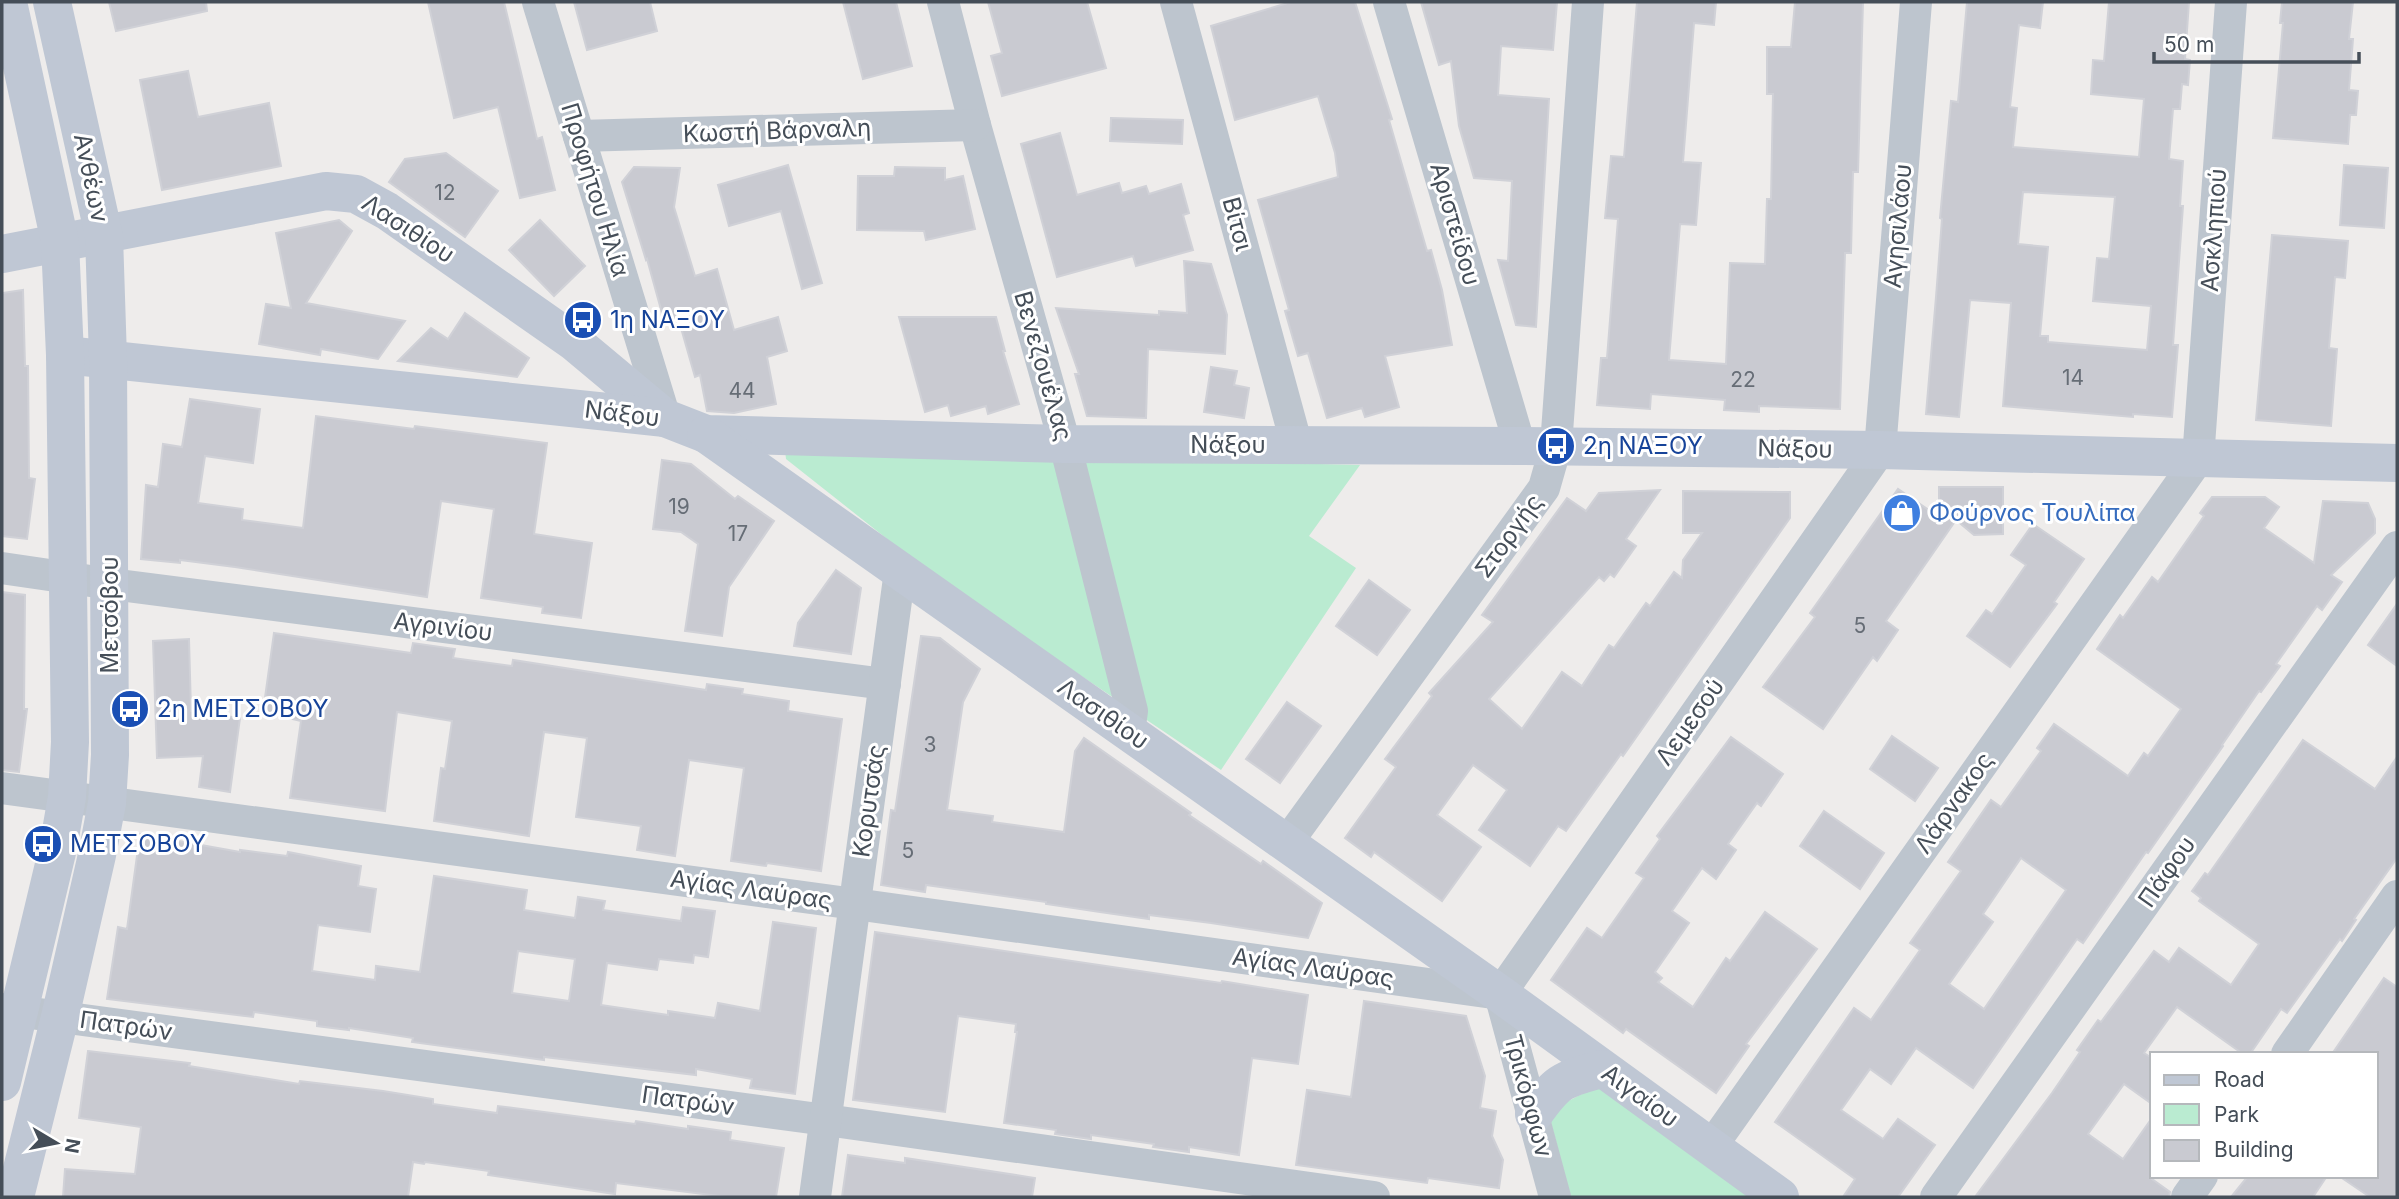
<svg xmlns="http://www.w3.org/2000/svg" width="2399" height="1199" font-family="Inter,sans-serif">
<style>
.green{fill:#baebd1}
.building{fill:#c9cad1;stroke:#d0d1d7;stroke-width:2;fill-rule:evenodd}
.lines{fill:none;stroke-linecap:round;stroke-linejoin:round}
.street{stroke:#bdc5ce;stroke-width:32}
.secondary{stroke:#bfc7d4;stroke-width:38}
.labels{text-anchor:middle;stroke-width:6;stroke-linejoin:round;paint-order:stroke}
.number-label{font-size:21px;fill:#666d76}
.street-label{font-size:24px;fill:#454e58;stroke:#fff}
.transit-label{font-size:24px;fill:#164399;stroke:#fff;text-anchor:start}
.shop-label{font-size:24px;fill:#366cbe;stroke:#fff;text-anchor:start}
</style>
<rect width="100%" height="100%" fill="#eeeceb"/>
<g class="green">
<polygon points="785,450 1360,465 1309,536 1356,568 1221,770 939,580 786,459"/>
<polygon points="1604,1082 1765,1197 1571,1197 1548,1112"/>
</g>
<g class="building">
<polygon points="109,2 206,2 207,11 116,31"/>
<polygon points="428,2 504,2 537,139 542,137 555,190 520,198 498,107 454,118"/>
<polygon points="574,2 650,2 657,31 587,50"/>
<polygon points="843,2 896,2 912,66 863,79"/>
<polygon points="988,2 1087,2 1106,68 1002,96 991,56 1002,53"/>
<polygon points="1291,2 1355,2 1392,119 1389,120 1427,251 1431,250 1442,290 1452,345 1385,356 1399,407 1365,417 1362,408 1327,418 1308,353 1298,356 1285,311 1289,310 1258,200 1338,177 1335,153 1318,96 1235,120 1211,26"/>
<polygon points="1421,2 1557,2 1553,50 1501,46 1498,95 1549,99 1536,327 1516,325 1498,260 1508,261 1512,181 1474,178 1459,126 1451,61 1439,65"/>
<polygon points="1637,2 1716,2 1714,25 1694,23 1683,162 1701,163 1696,225 1680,224 1669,360 1726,364 1730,263 1765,264 1767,199 1771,199 1773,94 1767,94 1767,47 1791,47 1795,2 1863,2 1858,172 1853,172 1851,253 1845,253 1840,409 1759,406 1759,412 1724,410 1725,400 1651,394 1650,409 1597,405 1601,358 1607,358 1618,219 1605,218 1611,156 1624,157"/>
<path d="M1967,2H2043L2040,28L2019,25L2010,107L2017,108L2013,147L2139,157L2144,99L2091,94L2093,60L2104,61L2109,2H2189L2185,59L2190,60L2188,85L2182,84L2180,109H2173L2169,159L2183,161L2180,206H2183L2173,345H2178L2172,417L2133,414V417L2003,406L2011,303L1970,300L1959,417L1926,414L1936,297L1942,219L1940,218L1951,101L1958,102ZM2023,192L2115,197L2109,259L2097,258L2093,301L2151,306L2147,350L2048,342V336H2040L2048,247L2018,244Z"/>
<polygon points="2282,2 2353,2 2349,39 2353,39 2349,90 2358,91 2356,115 2350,115 2348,144 2273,138 2283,23 2280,23"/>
<polygon points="188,71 198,117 269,103 281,166 162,190 140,80"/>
<polygon points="1111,118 1183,120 1182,144 1110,141"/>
<polygon points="1060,133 1077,195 1119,183 1122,193 1146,186 1149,194 1181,184 1189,213 1183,215 1193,250 1136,266 1133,256 1057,277 1021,144"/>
<polygon points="446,153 498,191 465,237 389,182 405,159"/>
<polygon points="788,165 822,283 802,289 781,211 729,226 718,185"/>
<polygon points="2344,165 2388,168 2384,228 2340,225"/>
<polygon points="634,167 680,168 674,207 695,276 717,269 734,330 778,317 787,351 767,357 776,404 734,413 707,411 700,375 695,377 679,321 665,324 647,259 646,260 622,182"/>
<polygon points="895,167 945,168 945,180 963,176 975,229 926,240 924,231 857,230 858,176 894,176"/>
<polygon points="339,220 352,231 306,303 405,321 378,359 321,349 320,355 259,344 266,304 291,308 276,233"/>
<polygon points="540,220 585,266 554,296 509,250"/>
<polygon points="2272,235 2348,241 2345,278 2335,277 2329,348 2337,349 2331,426 2256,420"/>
<polygon points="1184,261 1211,264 1227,315 1225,354 1148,349 1146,418 1087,416 1075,374 1079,374 1056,308 1159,315 1159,311 1187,313"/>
<polygon points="23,290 25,366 28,366 29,478 35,479 27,539 2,536 2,293"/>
<polygon points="465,313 529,358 517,377 398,361 431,328 448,339"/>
<polygon points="899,317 996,317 1005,351 1003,351 1019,404 988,414 986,406 951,416 948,405 925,412"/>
<polygon points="1211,367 1237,371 1234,385 1249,388 1244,418 1204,412"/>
<polygon points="190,399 260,409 253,463 205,456 198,503 243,509 242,520 303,528 316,416 414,429 415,426 547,443 534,534 592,543 581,618 542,613 543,607 481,598 494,509 441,501 427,597 235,567 180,560 180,563 141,559 146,485 158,487 163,444 182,447"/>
<polygon points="662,460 691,464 735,499 738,496 774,521 729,587 722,636 685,631 698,544 681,532 653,529"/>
<polygon points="1939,487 2003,487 2003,534 1974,535 1956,520 1886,621 1898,630 1877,661 1873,657 1823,729 1763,687 1815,617 1810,613 1898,489 1939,517"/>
<polygon points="1660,490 1626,539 1636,546 1614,577 1610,574 1604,581 1599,577 1489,699 1522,729 1562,672 1582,686 1609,645 1614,648 1646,603 1650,606 1674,572 1682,578 1683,560 1702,533 1683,533 1683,491 1790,492 1790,518 1623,756 1621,754 1566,831 1558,826 1530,866 1479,830 1507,790 1473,765 1437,815 1481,847 1442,901 1374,852 1371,857 1345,838 1396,767 1385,759 1432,696 1429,693 1493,622 1482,615 1567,498 1586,511 1599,493"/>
<path d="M2212,497H2265L2279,507L2264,528L2314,563L2323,501L2368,503L2375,519V533L2331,575L2342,582L2322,610L2317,606L2276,664L2280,666L2261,692L2259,691L2222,745L2223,746L2148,853L2146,852L2083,943L2077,939L1973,1088L1916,1048L1891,1084L1870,1069L1841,1110L1883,1139L1898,1119L1935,1145L1898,1197H1843L1855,1179L1775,1122L1854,1008L1871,1020L1920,950L1910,943L1961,871L1948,862L1991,800L2001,807L2041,751L2037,748L2054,724L2128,776L2144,753L2148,756L2181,709L2097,649L2120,615L2123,618L2152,577L2158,582L2204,516L2200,513ZM2021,858L2066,890L1984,1009L1949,984L1993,922L1983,914Z"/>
<polygon points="2033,524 2084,559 2054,602 2057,604 2010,667 1967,636 1986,610 1992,614 2026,565 2011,555"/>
<polygon points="836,570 861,588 851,654 794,646 798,623"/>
<polygon points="1369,580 1410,610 1377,655 1336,626"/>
<polygon points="2,592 25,595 24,709 27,709 19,772 2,770"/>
<polygon points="2397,604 2397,666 2368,645"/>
<polygon points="274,633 411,653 413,643 455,649 453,658 512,666 513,660 706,690 707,684 743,689 742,694 789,701 788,711 842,719 821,871 767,863 766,866 731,861 744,768 689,760 675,856 637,850 641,826 576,817 587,738 544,732 529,836 434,821 441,768 445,769 452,721 397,712 385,811 290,798 301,721 263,712"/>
<polygon points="921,636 940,638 980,669 963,702 947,810 993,816 992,822 1064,832 1075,751 1084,738 1191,813 1189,815 1261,864 1263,861 1322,903 1308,938 1211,923 1149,915 1149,919 1100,912 1046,904 1046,902 926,885 925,892 881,885 891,810 895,811"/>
<polygon points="189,639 191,711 240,718 230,792 199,787 203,756 157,758 153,641"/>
<polygon points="1287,702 1321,726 1280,783 1246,759"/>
<polygon points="1892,736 1938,768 1915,801 1870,769"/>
<polygon points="1731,737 1783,774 1761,806 1757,803 1728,844 1736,850 1716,879 1702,868 1672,911 1689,923 1655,972 1662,978 1658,982 1693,1007 1726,958 1730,961 1765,912 1817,949 1746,1044 1749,1046 1716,1093 1626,1029 1623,1033 1551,980 1587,928 1602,938 1644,878 1636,873 1660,839 1657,836"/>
<polygon points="2303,740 2375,789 2397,757 2397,858 2354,919 2356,920 2342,941 2340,939 2287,1013 2281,1009 2250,1054 2243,1054 2177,1007 2144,1053 2152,1058 2152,1104 2124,1084 2088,1134 2123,1159 2152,1118 2152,1179 2170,1192 2169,1197 1975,1197 2052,1093 2080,1052 2077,1050 2098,1020 2101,1022 2154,951 2169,962 2179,948 2231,985 2259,944 2199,901 2201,898 2192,891 2205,873 2208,875"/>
<polygon points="1824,811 1884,853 1860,889 1800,846"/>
<path d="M140,834L240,852V850L287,856L288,852L361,866L358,886L376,889L370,932L318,925L312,971L375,980L376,966L420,972L434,876L527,890L524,910L575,918L578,897L605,901L603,910L681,921L683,907L715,911L708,957L694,955L693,963L659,959L657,970L607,963L601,1005L668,1015V1011L715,1018L718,1003L760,1011L773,922L816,928L795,1094L750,1088L752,1079L696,1069V1075L544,1057V1060L412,1042L413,1038L349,1028V1030L317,1026V1021L254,1012L253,1017L107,999L118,927L127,929ZM518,951L575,959L569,1001L512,993Z"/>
<polygon points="875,932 1221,983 1222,981 1308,995 1298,1064 1252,1058 1239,1155 1189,1147 1189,1152 1153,1147 1154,1144 1091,1135 1091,1139 1055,1134 1056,1130 1004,1123 1017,1032 1015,1032 1016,1024 958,1016 945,1112 853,1100"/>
<polygon points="2384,978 2397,987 2397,1197 2370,1197 2339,1176 2376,1176 2376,1054 2332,1054"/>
<polygon points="1364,1001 1466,1016 1485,1076 1480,1108 1496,1111 1492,1136 1503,1160 1499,1188 1428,1178 1427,1183 1296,1165 1307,1090 1351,1097"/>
<polygon points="88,1051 190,1063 189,1066 299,1084 300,1081 383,1091 433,1099 433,1104 497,1113 498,1106 635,1124 636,1121 688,1129 688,1126 731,1132 730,1140 784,1148 776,1197 727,1197 616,1183 615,1194 488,1175 489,1171 425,1162 424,1164 413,1162 408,1197 63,1197 65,1169 135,1174 141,1127 79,1118"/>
<polygon points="848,1155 905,1163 905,1158 1035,1178 1032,1197 842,1197"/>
<polygon points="2248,1176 2327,1176 2313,1197 2231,1197"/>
</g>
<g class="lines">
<g class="street">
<polyline points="538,2 665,418"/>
<polyline points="943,2 975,125 1065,444 1132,711 1129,732"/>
<polyline points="1176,2 1297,446"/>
<polyline points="1389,2 1520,446"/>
<polyline points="579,136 975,125"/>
<polyline points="2,568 111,584 885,684"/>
<polyline points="2,788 855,904 1500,994"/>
<polyline points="1286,844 1544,488 1556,446 1588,2"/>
<polyline points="1500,994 1880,450 1916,2"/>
<polyline points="1500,994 1555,1197"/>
<polyline points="2,1009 826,1120 1374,1197"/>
<polyline points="2287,1054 2397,896"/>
<polyline points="1711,1147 2198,459 2231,2"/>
<polyline points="815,1197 900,571"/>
<polyline points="1936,1197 2397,547"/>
<polyline points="2187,1197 2202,1176"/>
</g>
<g class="secondary">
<polyline points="2,254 326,191 356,194 387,211 574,342 665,418"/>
<polyline points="65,355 665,418 706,434 1065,444 1520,446 1880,450 2397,463"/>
<polyline points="706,434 1500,994 1780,1197"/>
<polyline points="2,1082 58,848 67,797 70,742 65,355 60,242 8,2"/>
<path d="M1534,1114C1558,1080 1562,1080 1601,1069"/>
<polyline points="15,1197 60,1017 97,855 107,803 110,755 108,358 104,236 52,2"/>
</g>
</g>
<defs>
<symbol id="bus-disc" viewBox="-11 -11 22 22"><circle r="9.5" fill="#1a4fb4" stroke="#fff"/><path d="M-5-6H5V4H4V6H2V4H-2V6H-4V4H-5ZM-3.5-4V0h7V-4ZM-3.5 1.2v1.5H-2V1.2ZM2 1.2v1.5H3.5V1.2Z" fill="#fff"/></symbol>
<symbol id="shop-disc" viewBox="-11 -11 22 22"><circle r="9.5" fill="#3f7fe0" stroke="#fff"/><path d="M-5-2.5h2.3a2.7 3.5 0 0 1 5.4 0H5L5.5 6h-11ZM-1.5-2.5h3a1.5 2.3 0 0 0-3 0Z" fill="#fff"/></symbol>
</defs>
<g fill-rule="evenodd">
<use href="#bus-disc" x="561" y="298" width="44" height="44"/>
<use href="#bus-disc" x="1534" y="424" width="44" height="44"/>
<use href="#shop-disc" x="1880" y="491" width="44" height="44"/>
<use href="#bus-disc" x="108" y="687" width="44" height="44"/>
<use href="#bus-disc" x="21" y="822" width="44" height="44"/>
</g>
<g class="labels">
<g class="number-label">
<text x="445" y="200">12</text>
<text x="2073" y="385">14</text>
<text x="1743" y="387">22</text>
<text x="742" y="398">44</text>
<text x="679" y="514">19</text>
<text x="738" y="541">17</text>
<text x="1860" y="633">5</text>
<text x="930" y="752">3</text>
<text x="908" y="858">5</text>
</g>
<g class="street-label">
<text transform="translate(777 131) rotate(-2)" y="8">Κωστή Βάρναλη</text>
<text transform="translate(91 178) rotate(78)" y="8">Ανθέων</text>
<text transform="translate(595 190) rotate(73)" y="8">Προφήτου Ηλία</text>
<text transform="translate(1237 224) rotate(75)" y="8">Βίτσι</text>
<text transform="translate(1455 224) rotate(74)" y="8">Αριστείδου</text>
<text transform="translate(1898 226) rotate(-85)" y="8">Αγησιλάου</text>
<text transform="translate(408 229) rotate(33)" y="8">Λασιθίου</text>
<text transform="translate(2214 230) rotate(-86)" y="8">Ασκληπιού</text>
<text transform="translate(1043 366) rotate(74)" y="8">Βενεζουέλας</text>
<text transform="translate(622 414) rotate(7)" y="8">Νάξου</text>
<text x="1228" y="453">Νάξου</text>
<text transform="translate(1795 449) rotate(1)" y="8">Νάξου</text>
<text transform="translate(1509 536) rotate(-54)" y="8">Στοργής</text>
<text transform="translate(110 615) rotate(-90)" y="8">Μετσόβου</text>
<text transform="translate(443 627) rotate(7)" y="8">Αγρινίου</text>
<text transform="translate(1103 714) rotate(35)" y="8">Λασιθίου</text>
<text transform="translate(1690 722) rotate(-55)" y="8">Λεμεσού</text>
<text transform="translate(869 801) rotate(-82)" y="8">Κορυτσάς</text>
<text transform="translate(1954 803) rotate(-55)" y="8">Λάρνακος</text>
<text transform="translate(2167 872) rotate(-55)" y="8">Πάφου</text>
<text transform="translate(751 890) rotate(8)" y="8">Αγίας Λαύρας</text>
<text transform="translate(1313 968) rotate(8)" y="8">Αγίας Λαύρας</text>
<text transform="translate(126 1026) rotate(8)" y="8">Πατρών</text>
<text transform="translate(1528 1096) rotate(75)" y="8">Τρικόρφων</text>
<text transform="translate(1640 1096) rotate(36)" y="8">Αιγαίου</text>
<text transform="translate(688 1101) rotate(8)" y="8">Πατρών</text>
</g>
<g class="transit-label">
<text x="610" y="328">1η ΝΑΞΟΥ</text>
<text x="1583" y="454">2η ΝΑΞΟΥ</text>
<text x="157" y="717">2η ΜΕΤΣΟΒΟΥ</text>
<text x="70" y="852">ΜΕΤΣΟΒΟΥ</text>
</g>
<g class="shop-label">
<text x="1929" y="521">Φούρνος Τουλίπα</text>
</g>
</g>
<rect width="2399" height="1199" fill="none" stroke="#454e58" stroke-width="7"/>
<rect x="2150" y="1052" width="228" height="126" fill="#ffffff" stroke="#b5b8bc" stroke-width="2"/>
<rect x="2164" y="1075" width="35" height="10" fill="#bfc7d4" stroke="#b5b8bc" stroke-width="2"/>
<text x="2214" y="1087" font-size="21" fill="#454e58">Road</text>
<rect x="2164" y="1104" width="35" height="21" fill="#baebd1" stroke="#b5b8bc" stroke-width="2"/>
<text x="2214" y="1122" font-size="21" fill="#454e58">Park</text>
<rect x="2164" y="1140" width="35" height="21" fill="#c9cad1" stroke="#b5b8bc" stroke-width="2"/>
<text x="2214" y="1157" font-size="21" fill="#454e58">Building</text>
<g transform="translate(56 1143) rotate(100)" stroke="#ffffff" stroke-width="5" paint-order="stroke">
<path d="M0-5L12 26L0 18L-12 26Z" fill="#454e58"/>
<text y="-10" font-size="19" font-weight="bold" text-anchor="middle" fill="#454e58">N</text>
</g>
<path d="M2154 52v10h205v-10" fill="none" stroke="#454e58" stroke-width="3.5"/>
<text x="2164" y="52" font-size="21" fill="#454e58" stroke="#ffffff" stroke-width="5" paint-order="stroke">50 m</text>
</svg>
